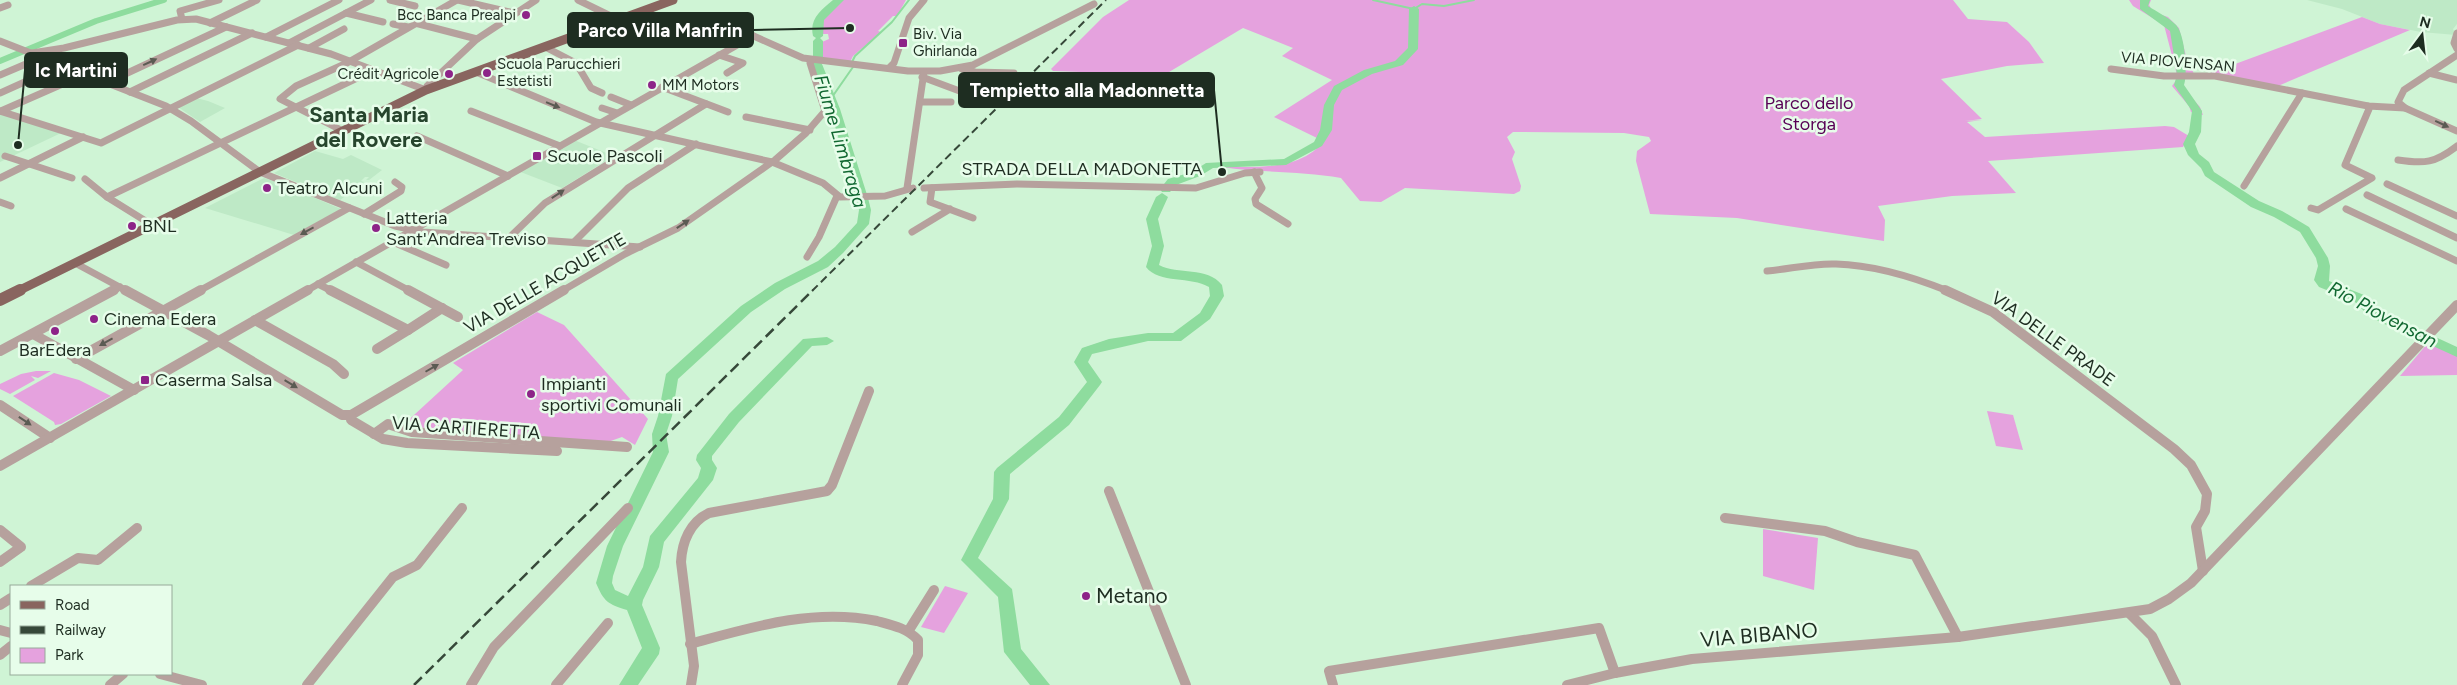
<svg xmlns="http://www.w3.org/2000/svg" width="2457" height="685" font-family="Figtree,sans-serif">
<style>
.built{fill:#bee9c6}
.green{fill:#e5a2de}
.lines{fill:none;stroke-linecap:round;stroke-linejoin:round}
.stream{stroke:#8edc9e;stroke-width:2}
.canal{stroke:#8edc9e;stroke-width:6}
.river{fill:#8edc9e;fill-rule:evenodd}
.minor-far1{stroke:#b6a19d;stroke-width:7}
.minor{stroke:#b6a19d;stroke-width:10}
.major-far1{stroke:#89655f;stroke-width:9}
.major{stroke:#89655f;stroke-width:12}
.rail-far1{stroke:#364839;stroke-width:2;stroke-dasharray:8 4.5;stroke-linecap:butt}
.rail{stroke:#364839;stroke-width:2.5;stroke-dasharray:11 5.5;stroke-linecap:butt}
.oneway{fill:#5b5b53}
.poi-dot{fill:#8d2488;stroke:#e7fdea;stroke-width:2}
.labels{text-anchor:middle;stroke-width:5;stroke-linejoin:round;paint-order:stroke}
.far-poi-label{font-size:15px;fill:#1e2d21;stroke:#e7fdea;text-anchor:start}
.far-street-label{font-size:15px;fill:#1e2d21;stroke:#e7fdea}
.park-label{font-size:18px;fill:#580055;stroke:#e7fdea}
.poi-label{font-size:18px;fill:#1e2d21;stroke:#e7fdea;text-anchor:start}
.street-label{font-size:18px;fill:#1e2d21;stroke:#e7fdea}
.water-label{font-size:19px;font-style:italic;fill:#116831;stroke:#e7fdea}
.near-poi-label{font-size:21px;fill:#1e2d21;stroke:#e7fdea;text-anchor:start}
.near-street-label{font-size:21px;fill:#1e2d21;stroke:#e7fdea}
.district-label{font-size:22px;font-weight:bold;fill:#26452d;stroke:#e7fdea}
.leader{fill:none;stroke:#1e2d21;stroke-width:2}
.callout-dot{fill:#1e2d21;stroke:#e7fdea;stroke-width:2}
.callout{fill:#1e2d21;stroke:#1e2d21;stroke-width:2}
.callout-label{font-size:19px;text-anchor:middle;font-weight:bold;fill:#fff}
</style>
<rect width="100%" height="100%" fill="#cff4d5"/>
<g class="built">
<polygon points="2307,0 2457,0 2457,24 2453,29 2456,35 2421,32 2380,24 2342,9"/>
<polygon points="196,98 208,101 225,108 200,122 178,107"/>
<polygon points="0,113 61,133 0,162"/>
<polygon points="574,140 614,156 562,188 518,171"/>
<polygon points="315,151 343,159 351,155 382,170 369,180 366,180 369,177 365,177 361,181 364,182 340,200 274,173"/>
<polygon points="264,178 277,182 341,209 294,235 205,208"/>
</g>
<g class="green">
<polygon points="842,0 906,0 897,16 893,16 878,31 881,32 853,56 850,62 820,57 822,42 829,39 828,34 820,34 820,20"/>
<path d="M1129,0H1953L1968,19L2007,22L2029,42L2044,63L2007,66L1941,79L1982,119L1965,121L1982,120L1967,122L1985,137L2165,126L2174,127L2189,136L2183,147L1988,161L2016,193L1952,196L1878,206L1885,220L1884,241L1737,218L1650,214L1636,161L1637,151L1651,141L1649,137L1624,133L1513,132L1507,137L1515,152L1512,159L1521,186L1520,191L1514,194L1405,188L1381,202L1360,201L1341,178C1302,171 1261,173 1222,167C1260,166 1305,172 1328,135L1329,132H1321L1317,138L1274,117L1332,80L1282,56L1293,48L1243,28L1164,75L1053,71L1051,69L1103,17Z"/>
<polygon points="2129,0 2151,0 2149,5 2153,12 2168,17 2179,28 2186,56 2194,74 2177,75 2164,25 2133,6"/>
<polygon points="2362,17 2380,24 2410,30 2278,86 2208,74"/>
<polygon points="2185,77 2183,88 2200,107 2203,115 2191,112 2189,106 2172,86 2177,79"/>
<polygon points="537,312 564,325 648,419 635,445 622,437 605,443 402,426 463,370 453,363"/>
<polygon points="2432,338 2457,349 2457,375 2400,376"/>
<polygon points="36,371 51,371 38,378 31,376 35,380 10,394 0,389 0,384 21,374"/>
<polygon points="54,373 79,380 111,396 61,424 55,425 54,422 13,396"/>
<polygon points="1987,411 2013,415 2023,450 1996,446"/>
<polygon points="1763,529 1818,538 1814,590 1763,576"/>
<polygon points="945,586 968,593 944,633 921,627"/>
</g>
<g class="lines">
<g class="stream">
<polyline points="1373,0 1414,9 1422,4 1444,6 1474,0"/>
<polyline points="158,2 159,0"/>
<polyline points="852,62 855,56 892,22 909,0"/>
<polyline points="830,100 853,67"/>
</g>
<polyline class="canal" points="0,61 96,21 164,0"/>
<g class="river">
<path d="M833,0H844L824,20L823,36L820,38L823,41V57L820,59L840,109L868,198L871,210L869,224L843,253L828,267L785,289L751,312L678,379L672,416L666,434L669,452L623,546L613,576L612,583L615,590L628,596L643,567L650,536L698,478L701,468L696,460L697,455L729,414L803,339L827,337L834,341L827,345L812,346L739,422L712,456V460L717,468L713,480L664,542L659,567L643,600L642,605L660,648L659,654L638,685H619L642,648L627,610C608,604 604,602 596,583L607,546L653,452L652,434L658,416L666,374L741,306L775,283L818,261L835,247L857,223L859,210L856,198L830,109L813,70V62L816,59L813,57V41L816,38L813,36C809,19 821,10 833,0Z"/>
<path d="M2140,0H2150L2148,6C2157,12 2168,17 2175,24C2185,32 2188,73 2184,85L2202,111L2201,132L2195,144L2199,154L2209,162L2214,172L2259,201L2282,211L2309,227L2328,258L2330,266L2329,281L2364,295L2377,308L2390,316L2457,347V357L2380,322L2367,314L2354,301L2319,287L2314,280L2318,266L2316,258L2300,232L2274,217L2251,207L2205,176L2201,168L2188,155L2183,144L2189,132L2192,111L2174,85L2177,75L2170,31L2140,9Z"/>
<polygon points="1414,6 1419,9 1418,49 1403,65 1372,74 1342,90 1334,105 1332,130 1322,146 1286,165 1213,168 1200,176 1176,185 1170,192 1162,192 1160,189 1168,179 1192,172 1206,163 1284,159 1314,142 1320,130 1324,105 1334,86 1364,70 1395,61 1408,48 1409,9"/>
<path d="M1162,193L1168,197L1158,219L1164,246L1159,265C1178,275 1207,266 1222,285L1224,296L1210,319L1181,341H1148L1092,354L1088,362L1102,382L1100,385L1069,425L1010,474L1009,499L978,558L1012,589L1021,649L1050,685H1030L1004,652L998,597L961,560L993,499L994,472L997,468L1059,417L1087,382L1074,362L1082,348L1109,339L1148,333H1173L1200,313L1210,296L1209,287C1191,276 1159,284 1146,267L1152,246L1146,219L1156,197Z"/>
</g>
<g class="minor-far1">
<polyline points="390,0 415,6"/>
<polyline points="458,0 514,13"/>
<polyline points="578,0 625,23 695,17 720,21 803,58 908,71 940,71 973,65 1094,4"/>
<polyline points="0,8 8,5"/>
<polyline points="346,13 383,22"/>
<polyline points="182,19 180,11 219,0"/>
<polyline points="210,23 257,0"/>
<polyline points="415,23 477,39"/>
<polyline points="393,24 408,27"/>
<polyline points="2457,33 2454,43 2457,49"/>
<polyline points="266,37 339,0"/>
<polyline points="0,41 166,106 191,121 260,172 395,226 423,232 640,247"/>
<polyline points="677,42 716,20"/>
<polyline points="289,43 371,0"/>
<polyline points="309,48 344,29"/>
<polyline points="547,48 576,63 591,88 602,93"/>
<polyline points="32,53 64,48 177,20 196,19 331,54 426,90 427,86 477,39 536,0"/>
<polyline points="719,55 743,63 727,73"/>
<polyline points="2457,55 2404,90 2398,102 2405,108 2457,131"/>
<polyline points="890,67 894,63 909,18 924,0"/>
<polyline points="962,69 975,72 1014,73"/>
<polyline points="2111,69 2164,76 2215,76 2302,93"/>
<polyline points="476,72 596,122 772,162 823,183 840,197 885,196 913,188"/>
<polyline points="2429,73 2457,80"/>
<polyline points="0,75 40,58"/>
<polyline points="922,77 973,96"/>
<polyline points="106,83 226,27"/>
<polyline points="662,87 728,112"/>
<polyline points="130,92 252,33"/>
<polyline points="0,93 60,66"/>
<polyline points="611,97 631,105"/>
<polyline points="920,102 951,102"/>
<polyline points="602,108 617,113"/>
<polyline points="0,111 101,143 298,45"/>
<polyline points="1,111 83,75"/>
<polyline points="471,111 560,146"/>
<polyline points="746,117 810,130"/>
<polyline points="343,131 280,99 296,86 347,63 457,0"/>
<polyline points="417,136 508,176"/>
<polyline points="5,156 72,178"/>
<path d="M2398,160C2425,164 2435,163 2457,146"/>
<polyline points="1254,172 1262,188 1255,199 1256,204 1288,224"/>
<polyline points="0,178 83,137"/>
<polyline points="85,179 107,197 152,225"/>
<polyline points="2387,184 2457,216"/>
<polyline points="2244,186 2302,93 2368,106 2405,108"/>
<polyline points="907,188 924,72"/>
<polyline points="924,188 1017,184 1196,188 1245,173 1260,172"/>
<polyline points="932,188 930,202 973,218"/>
<polyline points="2367,195 2457,238"/>
<polyline points="107,197 374,70"/>
<polyline points="0,202 11,206"/>
<polyline points="2311,208 2318,210 2372,178 2345,165 2369,109 2368,106"/>
<polyline points="2346,209 2457,261"/>
<polyline points="364,214 401,191 402,187 395,182"/>
<polyline points="912,232 950,209"/>
<polyline points="509,238 545,203 706,104"/>
<polyline points="393,242 446,265"/>
<polyline points="574,242 628,188 696,144"/>
<polyline points="807,257 819,237 837,196"/>
<polyline points="356,262 410,291"/>
<polyline points="75,263 127,291"/>
<path d="M1767,271C1790,269 1813,263 1836,264C1874,265 1913,277 1948,291"/>
<polyline points="318,284 332,291"/>
<polyline points="112,291 120,287"/>
<polyline points="199,291 349,208"/>
<polyline points="306,291 753,36"/>
<polyline points="562,291 625,254 678,228 775,160 806,133 825,111 810,63 812,60"/>
</g>
<g class="minor">
<polyline points="125,290 208,335 342,415 351,415 564,290"/>
<polyline points="330,290 408,330 442,308"/>
<polyline points="408,290 458,317"/>
<polyline points="1945,290 1993,312 2174,449 2191,465 2207,494 2205,511 2196,527 2203,571"/>
<polyline points="255,320 333,364 344,374"/>
<polyline points="33,334 134,390"/>
<polyline points="377,349 408,330"/>
<polyline points="0,351 114,290"/>
<polyline points="76,359 201,290"/>
<polyline points="0,405 50,438"/>
<polyline points="351,415 351,420 383,439 407,443 557,451"/>
<polyline points="374,434 388,424 412,432 627,447"/>
<polyline points="0,466 308,290"/>
<polyline points="1109,491 1186,685"/>
<polyline points="1725,518 1825,531 1857,542 1915,555 1958,637"/>
<polyline points="0,530 21,547 0,562"/>
<polyline points="31,586 78,558 98,560 137,528"/>
<polyline points="0,605 11,598"/>
<polyline points="2129,613 2152,636 2176,685"/>
<polyline points="0,630 11,633"/>
<polyline points="909,630 934,590"/>
<path d="M690,644C752,627 813,608 877,621C892,625 907,628 918,640V655L902,685"/>
<polyline points="0,655 11,646"/>
<polyline points="160,674 202,685"/>
<polyline points="110,685 123,674"/>
<polyline points="307,685 393,577 417,565 462,508"/>
<polyline points="471,685 494,647 628,508"/>
<polyline points="556,685 608,623"/>
<path d="M691,685L694,666L681,562C682,542 690,522 709,513L827,491L832,485L869,391"/>
<polyline points="1333,685 1329,671 1599,628 1615,673"/>
<polyline points="1567,685 1615,673 1692,659 1958,637 2150,609 2169,599 2191,583 2457,305"/>
</g>
<polyline class="major-far1" points="18,291 426,90 673,0"/>
<polyline class="major" points="0,300 20,290"/>
<polyline class="rail-far1" points="812,291 1106,0"/>
<polyline class="rail" points="414,685 813,290"/>
</g>
<defs><path id="oneway-solid" d="M-6-.8H1V-3.2L6.5 0L1 3.2V.8H-6Z" transform="scale(1.25)"/></defs>
<g class="oneway">
<use href="#oneway-solid" transform="translate(150 62) rotate(-25)"/>
<use href="#oneway-solid" transform="translate(553 105) rotate(22)"/>
<use href="#oneway-solid" transform="translate(2442 124) rotate(25)"/>
<use href="#oneway-solid" transform="translate(558 194) rotate(-33)"/>
<use href="#oneway-solid" transform="translate(683 224) rotate(-33)"/>
<use href="#oneway-solid" transform="translate(307 231) rotate(151)"/>
<use href="#oneway-solid" transform="translate(106 342) rotate(151)"/>
<use href="#oneway-solid" transform="translate(432 368) rotate(-30)"/>
<use href="#oneway-solid" transform="translate(291 384) rotate(31)"/>
<use href="#oneway-solid" transform="translate(25 421) rotate(34)"/>
</g>
<g class="poi-dot">
<circle cx="526" cy="15" r="5"/>
<rect x="898" y="38" width="10" height="10" rx="2.5"/>
<circle cx="487" cy="73" r="5"/>
<circle cx="449" cy="74" r="5"/>
<circle cx="652" cy="85" r="5"/>
<rect x="532" y="151" width="10" height="10" rx="2.5"/>
<circle cx="267" cy="188" r="5"/>
<circle cx="132" cy="226" r="5"/>
<circle cx="376" cy="228" r="5"/>
<circle cx="94" cy="319" r="5"/>
<circle cx="55" cy="331" r="5"/>
<rect x="140" y="375" width="10" height="10" rx="2.5"/>
<circle cx="531" cy="394" r="5"/>
<circle cx="1086" cy="596" r="5"/>
</g>
<g class="labels">
<g class="far-poi-label">
<text x="516" y="20" text-anchor="end">Bcc Banca Prealpi</text>
<text x="913" y="39">Biv. Via<tspan x="913" dy="17">Ghirlanda</tspan></text>
<text x="497" y="69">Scuola Parucchieri<tspan x="497" dy="17">Estetisti</tspan></text>
<text x="439" y="79" text-anchor="end">Crédit Agricole</text>
<text x="662" y="90">MM Motors</text>
</g>
<g class="far-street-label">
<text transform="translate(2178 62) rotate(5)" y="5">VIA PIOVENSAN</text>
</g>
<g class="park-label">
<text x="1809" y="109">Parco dello<tspan x="1809" dy="21">Storga</tspan></text>
</g>
<g class="poi-label">
<text x="547" y="162">Scuole Pascoli</text>
<text x="277" y="194">Teatro Alcuni</text>
<text x="386" y="224">Latteria<tspan x="386" dy="21">Sant'Andrea Treviso</tspan></text>
<text x="142" y="232">BNL</text>
<text x="104" y="325">Cinema Edera</text>
<text x="55" y="356" text-anchor="middle">BarEdera</text>
<text x="155" y="386">Caserma Salsa</text>
<text x="541" y="390">Impianti<tspan x="541" dy="21">sportivi Comunali</tspan></text>
</g>
<g class="street-label">
<text x="1082" y="175">STRADA DELLA MADONETTA</text>
<text transform="translate(545 283) rotate(-30)" y="6">VIA DELLE ACQUETTE</text>
<text transform="translate(2053 339) rotate(36)" y="6">VIA DELLE PRADE</text>
<text transform="translate(466 428) rotate(4)" y="6">VIA CARTIERETTA</text>
</g>
<g class="water-label">
<text transform="translate(841 141) rotate(73)" y="7">Fiume Limbraga</text>
<text transform="translate(2383 314) rotate(28)" y="7">Rio Piovensan</text>
</g>
<g class="near-poi-label">
<text x="1096" y="603">Metano</text>
</g>
<g class="near-street-label">
<text transform="translate(1759 635) rotate(-5)" y="7">VIA BIBANO</text>
</g>
<g class="district-label">
<text x="369" y="122">Santa Maria<tspan x="369" dy="25">del Rovere</tspan></text>
</g>
</g>
<path class="leader" d="M850 28L753 30M18 145L25 70M1222 172L1214 90"/>
<g class="callout-dot">
<circle cx="850" cy="28" r="5"/>
<circle cx="18" cy="145" r="5"/>
<circle cx="1222" cy="172" r="5"/>
</g>
<g class="callout">
<rect x="568" y="13" width="185" height="34" rx="5"/>
<rect x="25" y="53" width="102" height="34" rx="5"/>
<rect x="959" y="73" width="255" height="34" rx="5"/>
</g>
<g class="callout-label">
<text x="660" y="37">Parco Villa Manfrin</text>
<text x="76" y="77">Ic Martini</text>
<text x="1087" y="97">Tempietto alla Madonnetta</text>
</g>
<rect x="10" y="585" width="162" height="90" fill="#e7fdea" stroke="#97aa9a"/>
<rect x="20" y="601" width="25" height="8" fill="#89655f" stroke="#97aa9a"/>
<text x="55" y="610" font-size="15" fill="#1e2d21">Road</text>
<rect x="20" y="626" width="25" height="8" fill="#364839" stroke="#97aa9a"/>
<text x="55" y="635" font-size="15" fill="#1e2d21">Railway</text>
<rect x="20" y="648" width="25" height="15" fill="#e5a2de" stroke="#97aa9a"/>
<text x="55" y="660" font-size="15" fill="#1e2d21">Park</text>
<g transform="translate(2422 35) rotate(15)" stroke="#e7fdea" stroke-width="4" paint-order="stroke">
<path d="M0-4L9 19L0 12L-9 19Z" fill="#1e2d21"/>
<text y="-8" font-size="14" font-weight="bold" text-anchor="middle" fill="#1e2d21">N</text>
</g>
</svg>
